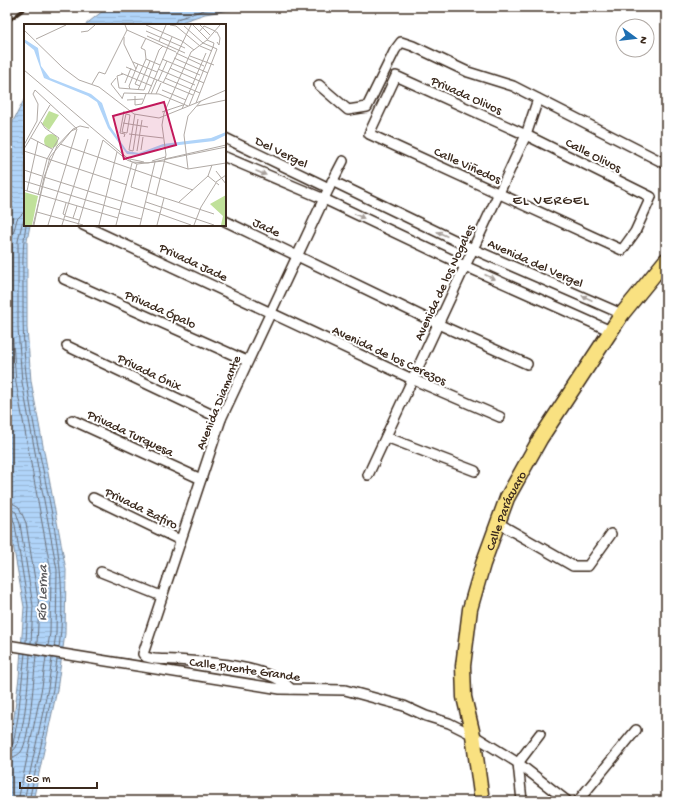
<svg xmlns="http://www.w3.org/2000/svg" width="673" height="808" font-family="'Gochi Hand',sans-serif">
<style>
.water{fill:url(#water-rules);stroke:#8190a1}
.lines{fill:none;stroke-linecap:round;stroke-linejoin:round}
.shore{stroke:#6a6e76;stroke-width:1}
.street-casing{stroke:#3b2a1e;stroke-width:12}
.primary-casing{stroke:#3b2a1e;stroke-width:17}
.street{stroke:#fff;stroke-width:9}
.primary{stroke:#f9e181;stroke-width:14}
.rail{stroke:#3b2a1e;stroke-width:3}
.oneway{fill:#a79f9a}
.labels{text-anchor:middle;stroke-width:4;stroke-linejoin:round;paint-order:stroke}
.street-label{font-size:13px;fill:#3b2a1e;stroke:#fff}
.water-label{font-size:14px;font-style:italic;fill:#5e5d60;stroke:#fff}
.quarter-label{font-size:15px;letter-spacing:1px;fill:#3b2a1e;stroke:#fff}
.inset-road{fill:none;stroke:#b1aaa5;stroke-width:1}
.view{fill:#c2185b;fill-opacity:0.15;stroke:#c2185b;stroke-width:2}
.inset-edge{fill:none;stroke:#3b2a1e;stroke-width:2}
</style>
<defs>
<pattern id="water-rules" width="6" height="5" patternUnits="userSpaceOnUse"><rect width="6" height="5" fill="#b0d4f9"/><path d="M0 2.5h6" fill="none" stroke="#98b6d5"/></pattern>
</defs>
<rect width="100%" height="100%" fill="#fff"/>
<filter id="ink" filterUnits="userSpaceOnUse"><feTurbulence type="fractalNoise" baseFrequency=".025" numOctaves="2"/><feDisplacementMap in="SourceGraphic" scale="8" xChannelSelector="R" yChannelSelector="G"/><feConvolveMatrix kernelMatrix="1 2 1 2 8 2 1 2 1" color-interpolation-filters="sRGB"/></filter>
<g filter="url(#ink)">
<g class="water">
<polygon points="108,7 266,7 242,8 205,14 172,25 85,25"/>
<polygon points="272,7 341,7 315,9"/>
<polygon points="25,98 25,225 30,225 27,241 27,328 31,381 66,570 65,634 57,690 33,801 7,801 7,752 14,717 19,677 24,607 7,510 7,133"/>
</g>
<g class="lines">
<g class="shore">
<polyline points="174,25 177,19 204,10 224,7"/>
<polyline points="25,211 17,219 12,238 12,329 16,383 51,571 50,633 48,646"/>
<polyline points="25,218 22,224 18,241 18,328 22,382 57,570 56,634 54,647"/>
<path d="M26,225C22,247 23,269 23,291C23,321 23,352 27,382C38,470 72,558 59,648"/>
<polyline points="7,502 14,504 19,507 26,523 39,605 37,644"/>
<polyline points="7,508 16,512 20,524 33,606 31,643"/>
<polyline points="7,514 12,516 15,525 28,606 26,642"/>
<polyline points="7,747 13,744 18,717 25,653"/>
<path d="M7,752L14,750C25,739 29,672 30,654"/>
<path d="M7,758C12,758 17,756 21,752C30,739 34,674 36,655"/>
<polyline points="18,801 42,687 46,657"/>
<polyline points="24,801 48,688 52,658"/>
<polyline points="29,801 53,689 57,659"/>
</g>
<defs>
<g id="street">
<polygon points="396,76 526,135 651,197 635,232 622,250 369,134"/>
<polyline points="319,85 348,110 367,107 395,50 401,42 413,46 468,72 513,86 666,164"/>
<polyline points="225,138 329,188"/>
<polyline points="225,157 324,199 465,266 611,331"/>
<polyline points="332,181 473,249 622,314"/>
<polyline points="225,221 438,324 527,364"/>
<polyline points="83,225 412,379 500,417"/>
<polyline points="64,279 247,361"/>
<polyline points="67,346 221,419"/>
<polyline points="72,420 201,479"/>
<polyline points="386,437 475,471"/>
<polyline points="368,475 526,135 538,99"/>
<polyline points="93,498 180,540"/>
<polyline points="498,523 573,566 588,566 611,534"/>
<polyline points="101,572 161,596"/>
<polyline points="7,645 280,689 345,690 404,706 426,716 449,723 473,735 518,763 567,801"/>
<path d="M291,689C266,662 189,661 154,659L146,657L143,654L221,419L329,188L343,161"/>
<polyline points="522,801 518,763 540,734"/>
<polyline points="578,801 636,730"/>
</g>
<g id="primary">
<path id="s1" d="M482,801L473,735L464,697L463,666L470,609L483,564L507,498L540,439L622,314L666,260"/>
</g>
</defs>
<use href="#street" class="street-casing"/>
<use href="#primary" class="primary-casing"/>
<use href="#street" class="street"/>
<use href="#primary" class="primary"/>
<polyline class="rail" points="7,22 27,7"/>
</g>
<defs><path id="oneway-solid" d="M-6-.8H1V-3.2L6.5 0L1 3.2V.8H-6Z"/></defs>
<g class="oneway">
<use href="#oneway-solid" transform="translate(261 173) rotate(23)"/>
<use href="#oneway-solid" transform="translate(359 216) rotate(26)"/>
<use href="#oneway-solid" transform="translate(442 234) rotate(-155)"/>
<use href="#oneway-solid" transform="translate(490 277) rotate(24)"/>
<use href="#oneway-solid" transform="translate(587 298) rotate(-156)"/>
</g>
</g>
<g class="labels">
<g class="street-label">
<text transform="translate(467 94) rotate(24)" y="5">Privada Olivos</text>
<text transform="translate(282 151) rotate(26)" y="5">Del Vergel</text>
<text transform="translate(594 154) rotate(27)" y="5">Calle Olivos</text>
<text transform="translate(468 164) rotate(24)" y="5">Calle Viñedos</text>
<text transform="translate(267 226) rotate(25)" y="5">Jade</text>
<text transform="translate(194 261) rotate(25)" y="5">Privada Jade</text>
<text transform="translate(536 262) rotate(24)" y="5">Avenida del Vergel</text>
<text transform="translate(443 282) rotate(-65)" y="5">Avenida de los Nogales</text>
<text transform="translate(161 308) rotate(24)" y="5">Privada Ópalo</text>
<text transform="translate(390 354) rotate(25)" y="5">Avenida de los Cerezos</text>
<text transform="translate(150 371) rotate(26)" y="5">Privada Ónix</text>
<text transform="translate(217 402) rotate(-68)" y="5">Avenida Diamante</text>
<text transform="translate(131 432) rotate(25)" y="5">Privada Turquesa</text>
<text transform="translate(142 507) rotate(26)" y="5">Privada Zafiro</text>
<text dy="5" stroke="none"><textPath href="#s1" startOffset="299">Calle Parácuaro</textPath></text>
<text transform="translate(245 668) rotate(8)" y="5">Calle Puente Grande</text>
</g>
<g class="water-label">
<text transform="translate(41 593) rotate(-89)" y="5">Río Lerma</text>
</g>
<g class="quarter-label">
<text x="551" y="204">EL VERGEL</text>
</g>
</g>
<g transform="translate(24 24)">
<rect width="202" height="202" fill="#fff"/>
<path d="M202,171V201H197L199,192L186,180Z" fill="#c0e19a"/>
<path d="M25,87L35,91L25,106L18,100ZM20 117a7 7 0 1 1 14 0a7 7 0 1 1-14 0ZM0,168L14,172L8,201H0Z" fill="#c0e19a"/>
<path d="M0,15L14,24L17,42L26,54L67,70L78,79L86,102L103,127L115,129L139,120L187,114L202,108V111L190,117L138,123L119,131L103,130L84,104L73,78L64,72L20,54L10,26L0,18Z" fill="#b0d4f9"/>
<path class="inset-road" d="M122,1L158,17L170,26M146,1L152,2L176,22L188,27M169,1L183,15M176,1L186,11M160,2L179,19L193,25L172,79M0,6L39,44L55,56L75,63L110,90L135,94L177,77M103,6L152,28M122,7L161,24M57,8L64,7L71,1M175,8L180,2L191,7M191,8H193L196,14L195,21L193,18M123,12L161,29M100,13V20L112,45M12,15L42,1M135,17L142,1M152,29L180,42M166,32L190,41M150,34L184,49M122,35L121,26L117,24L122,14M122,35L136,41M138,35L176,51M109,38L133,48M102,43L169,71M146,44L180,59M134,45L171,61M0,46L108,138L124,139L202,123M97,49L128,62M99,50L93,52L95,64L120,66L135,26L139,22M92,54L87,60L98,74M141,54L176,69M134,57L143,37M101,59L107,44M139,59L167,1M68,60L75,48L81,50L103,6L101,1M116,62L111,60L122,35M106,65L105,62L114,40M114,66L126,37M138,66L162,76M124,70L148,13M127,70L133,56M132,70L137,59M111,72V81L118,80L122,70M98,75L100,69L135,70L164,82M103,76L119,75M165,82L189,23L190,19L183,16M173,82L202,76M158,85L182,29M100,87L96,109L101,110L100,113M138,88L159,81M102,90L106,91L103,109L98,108ZM111,90L105,126L109,127L114,95M99,99L124,103M105,110L139,114M7,114L28,125M36,120L169,166M0,121L13,97L14,80L9,70L11,66L53,105L24,201M0,125L26,81M117,126L119,113M0,127L103,161M113,127L118,96M106,135L120,138M141,135L202,121M128,137L141,133M113,140L107,163L190,190M164,145L160,111L164,92L177,77L202,66M0,146L18,152M192,147L202,160M184,152L195,161M20,153L33,122L47,107L52,105M0,157L62,176M192,158L202,151M18,163L20,153L64,167M0,166L94,194M3,167L14,117M64,167L136,189M14,171L23,135L35,114L21,104L17,98M132,171L142,131L138,101L140,89L167,28L183,16L196,1M62,176L96,186M122,178L190,201M155,178L184,152L188,141M13,188L59,201M95,189L117,195M136,190L167,201M41,191L39,190L42,179M41,192L55,196M49,194L53,182M9,201L26,133L49,105L56,102L65,104M10,201L18,163M38,201L64,115M54,201L79,116L103,136L113,140L139,137L164,145L202,139M75,201L93,128M92,201L108,139M116,201L131,138M133,201L140,174M170,201L177,183L192,159"/>
<path class="view" d="M140,78L152,121L100,135L89,92Z"/>
<rect width="202" height="202" class="inset-edge"/>
</g>
<rect width="673" height="808" fill="none" stroke="#fff" stroke-width="24"/>
<rect x="12" y="12" width="649" height="784" fill="none" stroke="#3b2a1e" stroke-width="1.5" filter="url(#ink)"/>
<g transform="translate(635 38) rotate(105)"><circle r="19" fill="#ffffff" stroke="#b1aaa5"/>
<path d="M0-3L7 15L0 10L-7 15Z" fill="#1f6fb2"/>
<text y="-6" font-size="11" font-weight="bold" text-anchor="middle" fill="#3b2a1e">N</text>
</g>
<path d="M20 782v6h77v-6" fill="none" stroke="#3b2a1e" stroke-width="2"/>
<text x="26" y="782" font-size="12" fill="#3b2a1e" stroke="#ffffff" stroke-width="3" paint-order="stroke">50 m</text>
</svg>
